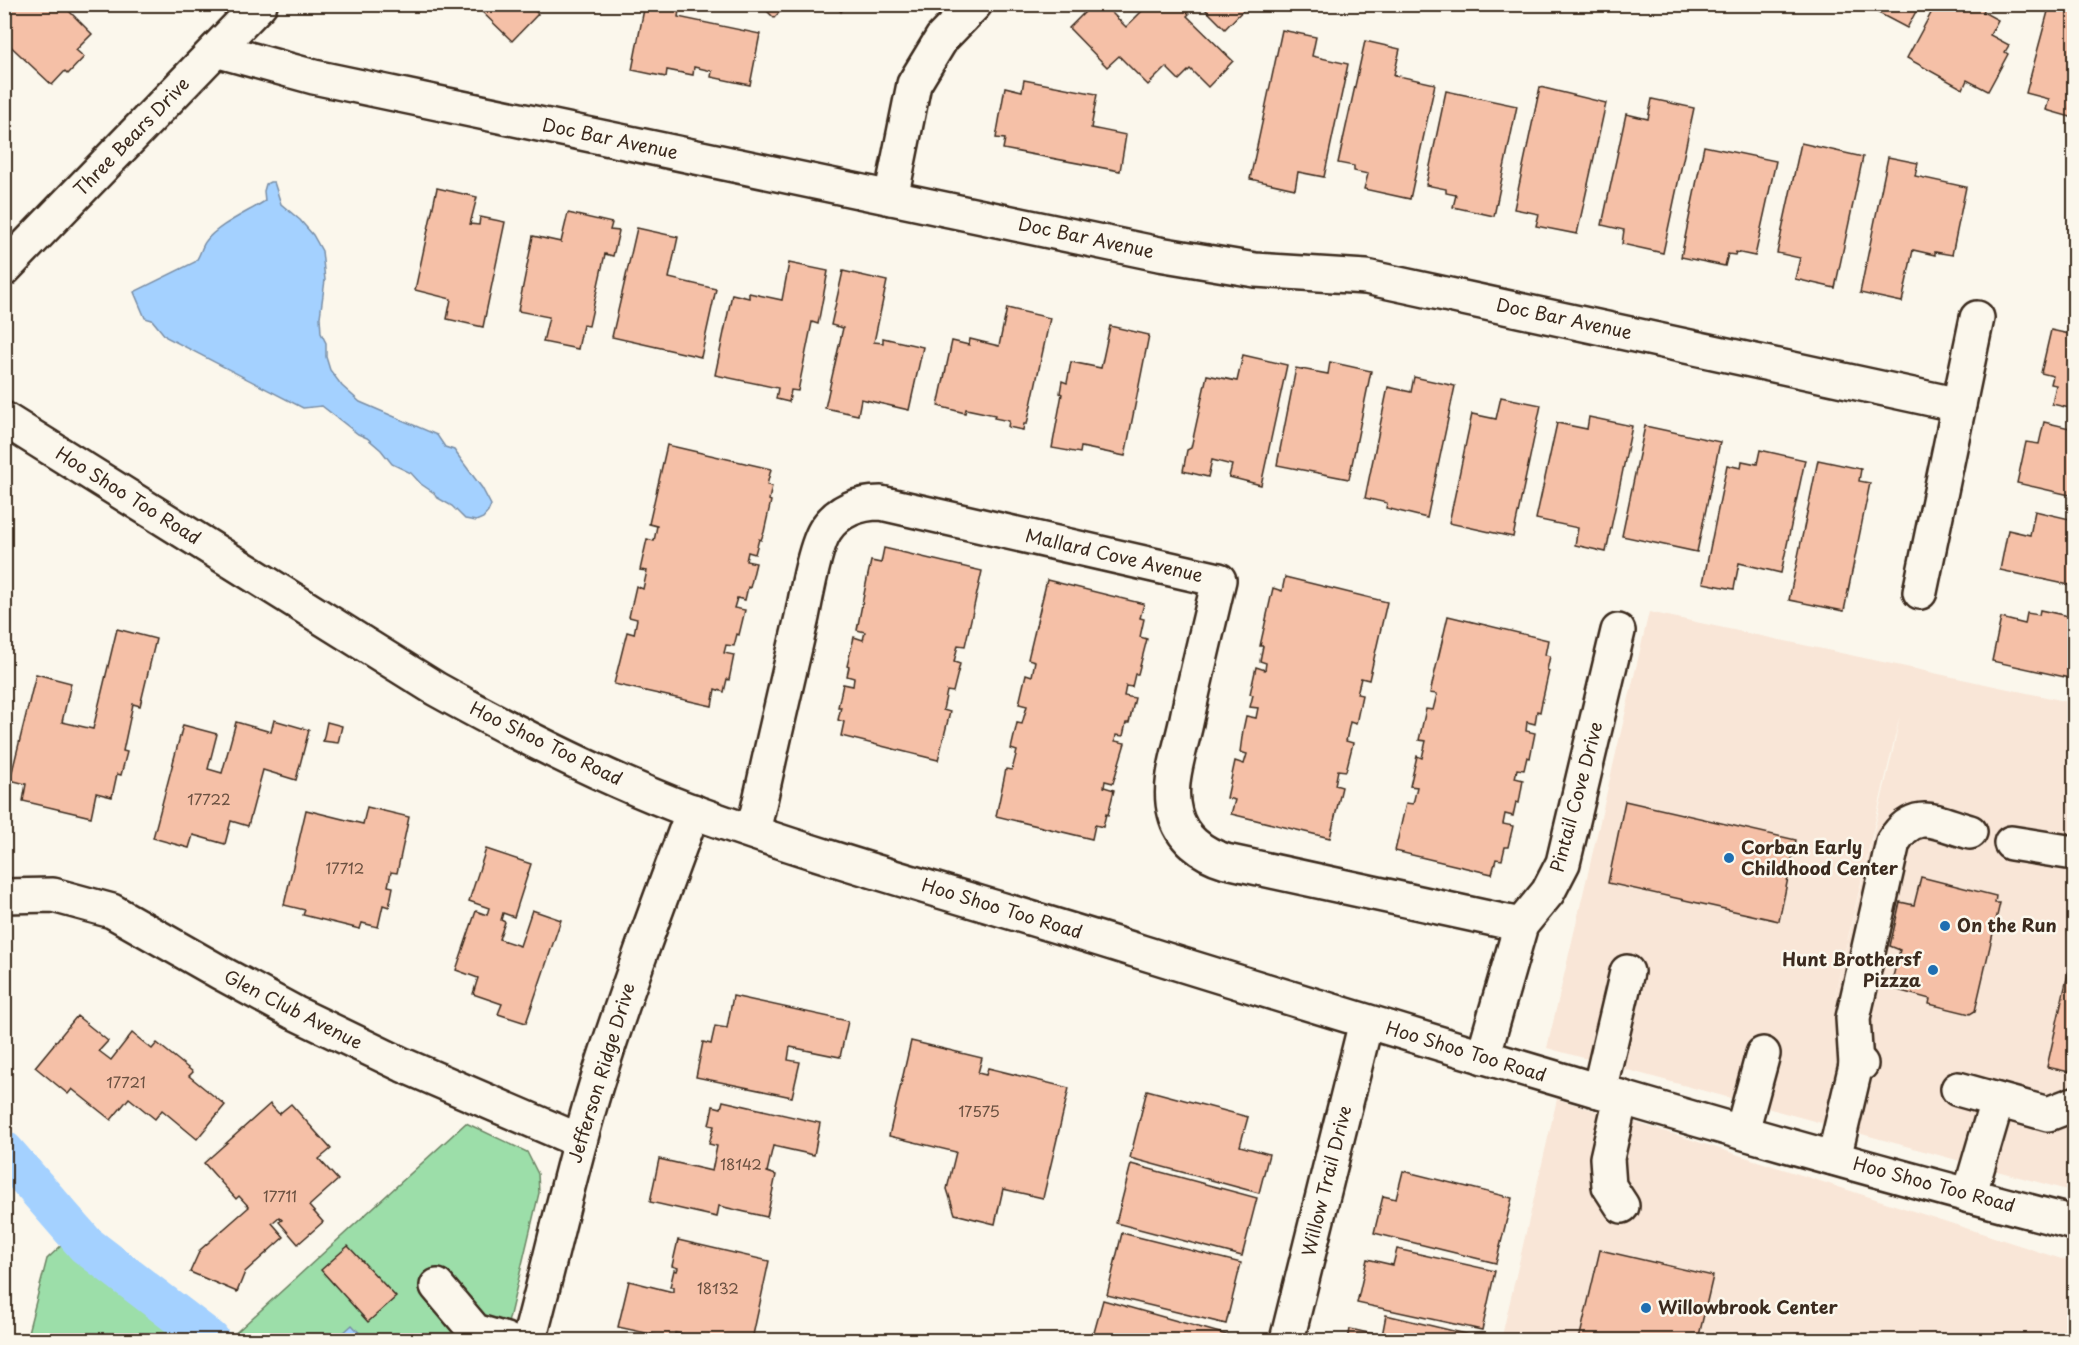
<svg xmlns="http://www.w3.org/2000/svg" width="2079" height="1345" font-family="'Playpen Sans',sans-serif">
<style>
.built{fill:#f9e6d7;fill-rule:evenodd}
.green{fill:#9cdea9;stroke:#6c8464;stroke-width:1.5}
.water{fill:#a4d1ff;stroke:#7a8ea5;stroke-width:1.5}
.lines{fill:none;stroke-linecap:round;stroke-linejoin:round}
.canal{stroke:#a4d1ff;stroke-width:40}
.building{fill:#f5c0a7;stroke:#3b2a1e;stroke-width:1.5}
.minor-casing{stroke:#3b2a1e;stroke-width:38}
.minor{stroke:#fbf7ec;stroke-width:33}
.poi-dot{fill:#1f6fb2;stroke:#fbf7ec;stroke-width:2}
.labels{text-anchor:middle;stroke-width:5;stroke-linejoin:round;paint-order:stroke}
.number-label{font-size:15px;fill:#6a5040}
.street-label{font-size:18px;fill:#3b2a1e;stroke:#fbf7ec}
.poi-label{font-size:18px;font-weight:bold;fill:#3b2a1e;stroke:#fbf7ec;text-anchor:start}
</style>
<rect width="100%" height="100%" fill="#fbf7ec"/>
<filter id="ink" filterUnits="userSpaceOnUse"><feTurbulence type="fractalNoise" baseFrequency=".0167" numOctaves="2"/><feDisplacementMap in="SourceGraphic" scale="12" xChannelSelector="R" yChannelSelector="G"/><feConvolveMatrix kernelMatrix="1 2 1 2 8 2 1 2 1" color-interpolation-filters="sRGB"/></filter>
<g filter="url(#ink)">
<g class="built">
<path d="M1649,612L2074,703V1192L1547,1048ZM1900,715L1893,751L1834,999V998Z"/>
<polygon points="1557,1099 1683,1137 2074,1263 2074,1340 1501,1340"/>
</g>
<g class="green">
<polygon points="466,1123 527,1152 538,1174 539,1193 504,1340 228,1340"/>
<polygon points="65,1242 72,1250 185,1340 26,1340 47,1259"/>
</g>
<g class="water">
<path d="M270,182H274L281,204L300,220L313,235L322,251L325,280L320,317L321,333L326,343V357L330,370L342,386L360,402L437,435L445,447L454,450L462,461L482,488L491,505L488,512L483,518L476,521L465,519L452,506L436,497L434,493L421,484L411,473L392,464L381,450L367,438L358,434L322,406L303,408L166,337L152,320L145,318L134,292L195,262C201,255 201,247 206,241C218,225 248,212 265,201L264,191L266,184Z"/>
<polygon points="352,1325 366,1340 346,1340 342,1334"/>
</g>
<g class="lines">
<polyline class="canal" points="4,1151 86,1245 210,1340"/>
</g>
<g class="building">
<polygon points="4,4 62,4 92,34 76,50 84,57 68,74 65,71 52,85 4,40"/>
<polygon points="529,4 538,14 512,41 475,5"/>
<polygon points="645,4 680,4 678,17 760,34 750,85 711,77 712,71 694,67 693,75 667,70 666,77 632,70"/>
<polygon points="760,4 787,4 774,18"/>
<polygon points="833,4 848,4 841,12"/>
<polygon points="1093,4 1103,4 1126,27 1147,6 1146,4 1180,4 1189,14 1187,16 1233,61 1208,87 1190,69 1179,80 1166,67 1148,85 1119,56 1107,67 1069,28"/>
<polygon points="1200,4 1249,4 1225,29"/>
<polygon points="1856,4 1920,4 1907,28 1871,9 1869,12"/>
<polygon points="1936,4 1987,4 1983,12 1998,20 1990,35 2009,45 2005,52 2008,54 1988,91 1967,80 1963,89 1907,58"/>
<polygon points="2050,4 2061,4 2074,8 2074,118 2046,110 2049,99 2026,93"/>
<polygon points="1282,30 1316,37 1312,56 1348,64 1324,177 1298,172 1295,189 1250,179"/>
<polygon points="1365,41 1400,49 1394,75 1435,84 1410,199 1364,189 1368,174 1354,171 1354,166 1338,163"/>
<polygon points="1024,80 1097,94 1091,128 1126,135 1120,171 1003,149 1005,139 996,138 1005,87 1022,91"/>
<polygon points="1540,87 1606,103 1577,234 1536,226 1539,214 1514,209"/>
<polygon points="1446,91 1517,106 1494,216 1453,207 1456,195 1446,193 1446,189 1426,185"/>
<polygon points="1652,99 1694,108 1663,253 1622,244 1624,230 1602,225 1626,114 1648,119"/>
<polygon points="1801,143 1863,157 1835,288 1795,279 1800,258 1777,253"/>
<polygon points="1704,146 1776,161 1755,256 1736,252 1735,255 1728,254 1725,266 1681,257"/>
<polygon points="1888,157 1918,163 1915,176 1966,187 1952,255 1935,252 1935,255 1913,250 1902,302 1860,293"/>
<polygon points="437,188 477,197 470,224 479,225 480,217 505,222 483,327 447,319 451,299 415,290"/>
<polygon points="568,213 612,223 610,230 619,231 613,256 605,254 589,326 583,325 578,349 543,342 549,317 518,311 533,236 561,242"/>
<polygon points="637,228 678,237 669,278 716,289 701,357 612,337"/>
<polygon points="789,263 828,271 818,324 812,322 798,391 791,390 789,402 776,399 778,388 715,375 732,294 749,298 749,293 782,300"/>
<polygon points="843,271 887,281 874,342 883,343 883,338 923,347 909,410 861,399 858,415 825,408 843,328 831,325"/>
<polygon points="1007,308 1050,318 1027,424 1024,424 1023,430 1008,427 1009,421 994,418 995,415 966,409 965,413 938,406 952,341 969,345 970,339 999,346"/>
<polygon points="1110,326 1149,335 1125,456 1081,447 1080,453 1052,448 1062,394 1060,393 1062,381 1067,383 1071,362 1101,368"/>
<polygon points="2051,330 2074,335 2074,409 2052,404 2056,385 2051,384 2053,376 2041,373"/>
<polygon points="1243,355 1287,365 1261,485 1229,477 1232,465 1212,460 1208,477 1183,471 1187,450 1191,448 1207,375 1237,381"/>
<polygon points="1330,362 1371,371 1349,479 1277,465 1296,368 1328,374"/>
<polygon points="1414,377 1455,386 1427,518 1386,508 1387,503 1365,498 1388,387 1411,392"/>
<polygon points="1501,397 1541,405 1513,537 1449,523 1472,414 1496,419"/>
<polygon points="1589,417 1632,426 1606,552 1575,545 1578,528 1536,519 1557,423 1587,429"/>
<polygon points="2044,422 2074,429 2074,496 2017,483 2026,442 2039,444"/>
<polygon points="1645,426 1720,442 1697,552 1622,536"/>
<polygon points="667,445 771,469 767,485 772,486 769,500 771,501 764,532 761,540 759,539 755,554 748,552 746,561 756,563 750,588 748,587 745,600 737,598 734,608 745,610 739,635 737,634 734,646 726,645 724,653 734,655 729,680 727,679 724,692 715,689 712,706 614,684 627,632 634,634 637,619 629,617 636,586 643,589 647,571 640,570 647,539 654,541 657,526 649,524"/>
<polygon points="1760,450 1805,460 1781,573 1739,563 1734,589 1703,583 1727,465 1741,468 1742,461 1757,464"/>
<polygon points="1818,460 1861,469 1859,481 1870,483 1844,611 1789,600"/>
<polygon points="2035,511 2074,520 2074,586 2000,570 2008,530 2030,535"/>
<polygon points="884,548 982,571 965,646 958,645 954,662 960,664 953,692 947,691 943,710 950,712 938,760 841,736 844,722 838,720 841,707 838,707 843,684 853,686 854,678 847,676 849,667 847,666 854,637 863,640 865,632 857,630 866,584 871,561 881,563"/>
<polygon points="1285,577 1387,602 1369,680 1361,678 1357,694 1362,695 1356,724 1350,722 1346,741 1353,743 1346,771 1338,770 1335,785 1342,787 1330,838 1231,814 1235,800 1227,798 1235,761 1244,764 1247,754 1240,752 1243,730 1246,716 1256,718 1258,708 1250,707 1253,695 1250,694 1256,667 1265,670 1266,663 1260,661 1263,646 1260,646 1273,588 1282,591"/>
<polygon points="1047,580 1144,604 1140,618 1144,619 1140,637 1147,639 1138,674 1135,674 1132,687 1126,686 1124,696 1135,698 1129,723 1126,723 1123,736 1116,735 1115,741 1125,743 1113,783 1105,781 1104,787 1114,790 1108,815 1106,814 1103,827 1095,825 1092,839 996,816 1006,769 1012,770 1017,751 1011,749 1017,723 1022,724 1027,706 1019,704 1026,674 1032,676 1035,661 1028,659"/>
<polygon points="2070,603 2074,604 2074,679 1992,661 2001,618 2025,624 2027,613 2039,615 2040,610 2068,616"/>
<polygon points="1448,616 1548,640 1545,655 1550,656 1547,670 1549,671 1542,702 1540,712 1537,711 1535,724 1527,722 1526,731 1535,733 1530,758 1527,757 1524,770 1517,769 1515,778 1523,780 1519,803 1516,802 1513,816 1505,814 1503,824 1513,826 1508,847 1505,847 1502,860 1496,859 1492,874 1395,851 1406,803 1413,804 1417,787 1410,786 1417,756 1422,758 1426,741 1419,740 1426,709 1433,710 1437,694 1430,693"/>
<polygon points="117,629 156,639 140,706 133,704 123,751 127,752 121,775 117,774 112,797 96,793 91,817 23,801 26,784 10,780 36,674 71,683 62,722 93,729"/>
<polygon points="274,720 309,730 296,780 263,770 248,826 231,821 225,844 193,835 189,848 153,838 183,725 217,734 208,769 222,773 236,722 271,732"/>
<polygon points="327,722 342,726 338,743 323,741"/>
<polygon points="1625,801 1796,840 1779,921 1608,883"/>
<polygon points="367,807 409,817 397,873 391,872 388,886 393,887 389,907 383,905 378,927 362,923 360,929 303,915 305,910 284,905 306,810 363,824"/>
<polygon points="486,849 531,864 514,917 503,913 501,920 505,922 499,939 520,946 532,910 561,920 526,1023 498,1014 502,1004 473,994 478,978 456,970 476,911 487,915 489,908 469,901"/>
<polygon points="1921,877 1996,896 1995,903 2000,903 1975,1011 1970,1014 1929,1004 1930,999 1890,988 1900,950 1890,946 1900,902 1914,905"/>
<polygon points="2074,947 2074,1073 2047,1067"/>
<polygon points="733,996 848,1021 840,1057 790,1047 788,1060 800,1062 792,1097 696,1077 703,1042 711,1044 715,1026 727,1028"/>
<polygon points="77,1016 108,1041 99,1051 111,1060 132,1033 152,1049 157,1043 193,1072 189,1076 225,1105 197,1139 162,1110 155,1119 129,1098 111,1120 72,1089 68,1094 35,1067"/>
<polygon points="911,1041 982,1058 978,1073 986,1075 988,1068 1069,1088 1043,1198 1003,1189 995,1224 955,1214 947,1189 956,1152 889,1136"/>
<polygon points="1147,1090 1248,1117 1240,1146 1269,1154 1259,1193 1130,1158"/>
<polygon points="723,1101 820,1123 814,1155 773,1146 767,1172 776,1175 767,1217 719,1206 717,1217 650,1202 659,1159 712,1171 717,1146 709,1144 714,1126 709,1125 713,1106 721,1108"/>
<polygon points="270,1104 279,1114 291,1104 331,1149 319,1159 338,1180 309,1206 323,1222 298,1244 279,1222 282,1220 279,1217 272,1223 284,1237 245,1272 237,1292 190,1272 200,1250 249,1207 239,1196 236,1199 204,1163"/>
<polygon points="1131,1164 1257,1198 1242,1256 1116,1223"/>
<polygon points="1403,1171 1512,1198 1496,1263 1374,1233 1383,1196 1396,1199"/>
<polygon points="1122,1233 1241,1263 1226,1324 1107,1295"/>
<polygon points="678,1240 769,1261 752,1340 710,1340 675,1333 674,1339 618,1327 629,1281 673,1292 673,1287 670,1287 674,1270 677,1271 678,1268 672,1266"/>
<polygon points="348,1246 396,1297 368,1322 321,1270"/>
<polygon points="1397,1249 1495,1271 1482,1330 1357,1303 1367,1259 1393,1265"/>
<polygon points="1600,1250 1713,1276 1698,1340 1579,1340"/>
<polygon points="1103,1300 1227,1335 1225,1340 1092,1340"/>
<polygon points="1386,1315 1483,1338 1482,1340 1348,1340 1350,1329 1382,1336"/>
</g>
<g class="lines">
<defs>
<g id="minor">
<polyline points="216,50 314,77 1159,254 1255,270 1366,277 1959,405"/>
<polyline points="891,198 914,84 942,38 975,4"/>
<polyline points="4,269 260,4"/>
<path d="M4,419L436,689C519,735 605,779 694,812C841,865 993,905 1141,952C1451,1048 1761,1142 2074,1223"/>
<polyline points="1920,592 1977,318"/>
<path d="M753,832C769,760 785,689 802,617C806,597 815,544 826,529C839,510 859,503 881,503L1219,580C1208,627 1196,675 1186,723C1180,751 1167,784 1175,813C1181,838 1202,854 1226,861L1521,925"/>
<polyline points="2011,843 2074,853"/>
<polyline points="4,896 53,895 112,911 221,973 295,1013 403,1065 580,1141"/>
<polyline points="1483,1057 1521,925 1548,892 1563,863 1618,631"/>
<path d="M1856,1065L1853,1018L1893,842C1915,806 1937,823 1970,832"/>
<polyline points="1958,1089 2048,1114 2074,1104"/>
<polyline points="1599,1091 1627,972"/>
<polyline points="1621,1097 1607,1158 1609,1186 1622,1206"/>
<polyline points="1742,1131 1763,1054"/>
<polyline points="1834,1158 1856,1065 1861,1064"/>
<polyline points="1969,1196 1997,1101"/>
<polyline points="437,1286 475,1331 506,1340"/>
<path d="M529,1340C552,1256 570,1170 596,1085C625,993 659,902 693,811"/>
<polyline points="1287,1340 1366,1022"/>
</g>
</defs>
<use href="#minor" class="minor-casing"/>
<use href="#minor" class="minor"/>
</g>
</g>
<g class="poi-dot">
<circle cx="1729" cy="858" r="6"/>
<circle cx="1945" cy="926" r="6"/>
<circle cx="1933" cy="970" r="6"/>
<circle cx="1646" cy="1308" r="6"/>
</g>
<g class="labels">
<g class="number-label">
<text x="209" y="805">17722</text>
<text x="345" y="874">17712</text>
<text x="126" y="1088">17721</text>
<text x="979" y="1117">17575</text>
<text x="741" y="1170">18142</text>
<text x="280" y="1202">17711</text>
<text x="718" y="1294">18132</text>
</g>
<g class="street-label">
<text transform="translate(132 137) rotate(-46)" y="6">Three Bears Drive</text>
<text transform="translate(610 139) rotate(12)" y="6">Doc Bar Avenue</text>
<text transform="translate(1086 238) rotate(12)" y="6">Doc Bar Avenue</text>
<text transform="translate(1564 319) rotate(12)" y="6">Doc Bar Avenue</text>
<text transform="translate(128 496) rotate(32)" y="6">Hoo Shoo Too Road</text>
<text transform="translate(1114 556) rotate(13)" y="6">Mallard Cove Avenue</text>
<text transform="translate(546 744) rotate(26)" y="6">Hoo Shoo Too Road</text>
<text transform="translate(1577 797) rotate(-75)" y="6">Pintail Cove Drive</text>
<text transform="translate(1002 909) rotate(17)" y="6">Hoo Shoo Too Road</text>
<text transform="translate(293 1010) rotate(27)" y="6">Glen Club Avenue</text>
<text transform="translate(1466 1052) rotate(17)" y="6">Hoo Shoo Too Road</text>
<text transform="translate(602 1073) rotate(-73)" y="6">Jefferson Ridge Drive</text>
<text transform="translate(1327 1181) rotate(-76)" y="6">Willow Trail Drive</text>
<text transform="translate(1934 1185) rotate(15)" y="6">Hoo Shoo Too Road</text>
</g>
<g class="poi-label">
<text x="1741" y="854">Corban Early<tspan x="1741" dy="21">Childhood Center</tspan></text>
<text x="1957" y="932">On the Run</text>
<text x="1921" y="966" text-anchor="end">Hunt Brothersf<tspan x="1921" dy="21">Pizzza</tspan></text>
<text x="1658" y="1314">Willowbrook Center</text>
</g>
</g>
<rect width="2079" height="1345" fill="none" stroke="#fbf7ec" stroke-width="24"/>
<rect x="12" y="12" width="2055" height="1321" fill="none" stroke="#3b2a1e" stroke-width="2" filter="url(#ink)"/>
</svg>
